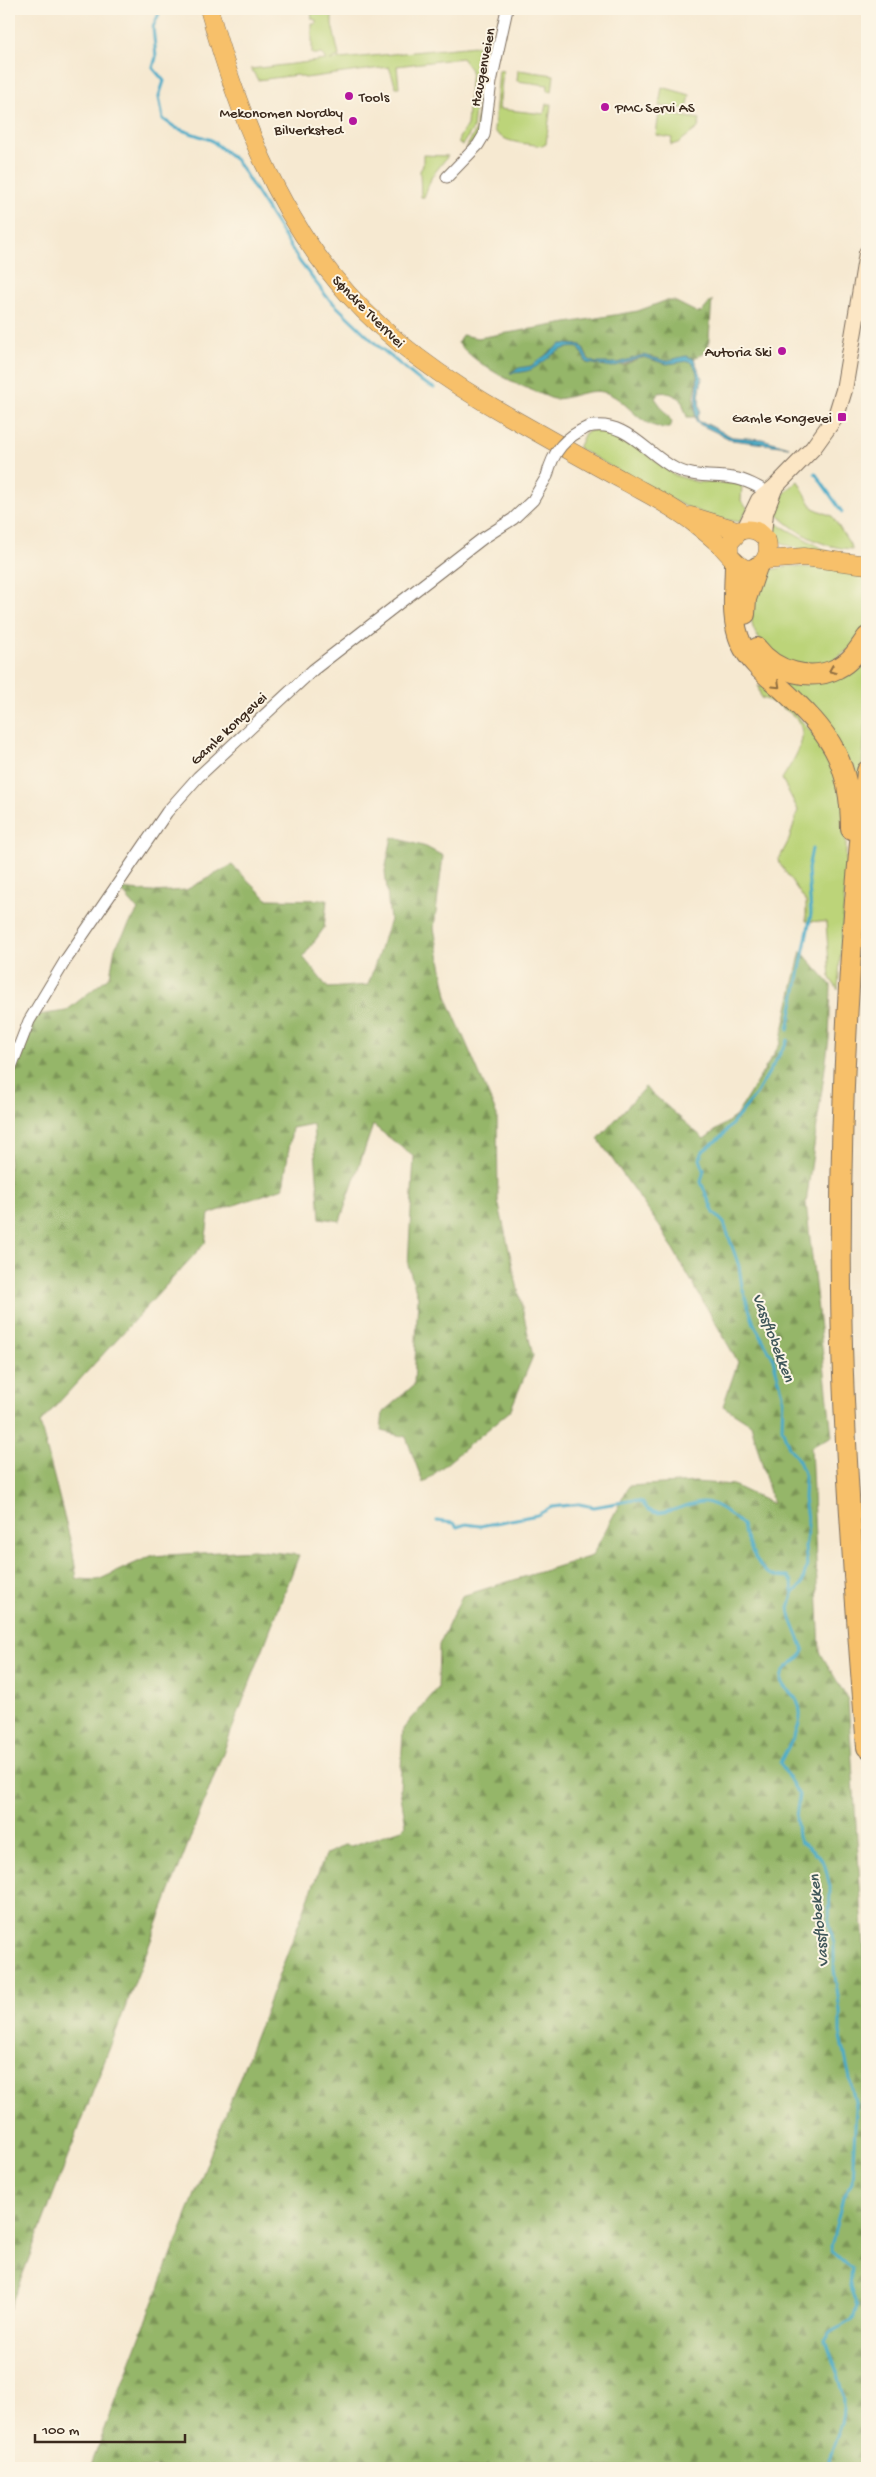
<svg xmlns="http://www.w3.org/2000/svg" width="876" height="2477" font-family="'Gochi Hand',sans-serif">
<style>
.grass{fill:#bcd479;stroke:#7c7f4c}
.forest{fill:url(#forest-firs);stroke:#687044}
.water{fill:url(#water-ripples);stroke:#426a73}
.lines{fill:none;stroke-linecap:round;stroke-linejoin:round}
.stream{stroke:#49abc8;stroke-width:3}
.street-casing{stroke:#7c6d5d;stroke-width:13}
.secondary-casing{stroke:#7c6d5d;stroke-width:18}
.primary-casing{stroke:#7c6d5d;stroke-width:19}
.highway-casing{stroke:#7c6d5d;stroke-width:22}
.street{stroke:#fff;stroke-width:11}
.secondary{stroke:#fce6c4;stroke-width:16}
.primary{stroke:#f7c06b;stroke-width:18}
.highway{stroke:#f7c06b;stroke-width:20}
.street-bridge-casing{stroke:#7c6d5d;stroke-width:13;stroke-linecap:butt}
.street-bridge{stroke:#fff;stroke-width:11}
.oneway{stroke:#906e41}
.poi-dot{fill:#b5179e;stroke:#fcf5e5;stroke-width:2}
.labels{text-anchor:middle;stroke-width:4;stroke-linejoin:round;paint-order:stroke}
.street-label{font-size:15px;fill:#3b2a1e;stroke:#fcf5e5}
.poi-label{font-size:15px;fill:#3b2a1e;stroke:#fcf5e5;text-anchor:end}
.water-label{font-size:16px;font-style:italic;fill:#40575a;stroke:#fcf5e5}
</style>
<defs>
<pattern id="forest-firs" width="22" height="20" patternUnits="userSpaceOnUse" patternTransform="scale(1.25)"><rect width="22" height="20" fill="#95b669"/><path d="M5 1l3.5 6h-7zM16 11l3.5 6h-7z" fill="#7b9456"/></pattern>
<pattern id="water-ripples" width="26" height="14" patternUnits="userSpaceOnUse" patternTransform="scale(1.25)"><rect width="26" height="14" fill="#49abc8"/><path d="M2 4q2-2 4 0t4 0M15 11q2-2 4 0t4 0" fill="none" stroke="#3e8ba2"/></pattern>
</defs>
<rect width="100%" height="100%" fill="#fcf5e5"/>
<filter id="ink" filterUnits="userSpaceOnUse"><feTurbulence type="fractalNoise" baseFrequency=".02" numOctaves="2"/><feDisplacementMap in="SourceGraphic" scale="10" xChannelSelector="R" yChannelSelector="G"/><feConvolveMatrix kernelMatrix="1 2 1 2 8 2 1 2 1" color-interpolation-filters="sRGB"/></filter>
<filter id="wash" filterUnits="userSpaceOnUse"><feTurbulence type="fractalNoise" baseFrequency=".0096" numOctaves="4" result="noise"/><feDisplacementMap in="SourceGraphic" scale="20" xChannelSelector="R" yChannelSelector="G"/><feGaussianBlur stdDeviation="1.12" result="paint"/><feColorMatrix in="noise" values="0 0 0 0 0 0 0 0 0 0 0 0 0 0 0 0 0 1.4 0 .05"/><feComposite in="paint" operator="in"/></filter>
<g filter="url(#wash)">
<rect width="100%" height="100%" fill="#f6e9d1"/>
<g class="grass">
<polygon points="311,9 332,9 332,24 339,56 330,60 486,45 477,88 473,129 462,145 459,144 459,138 467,125 471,70 462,58 397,66 399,87 396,87 389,67 305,78 297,75 258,80 251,69 326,60 322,54 312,54 312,24 316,24 316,20 312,19"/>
<polygon points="489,58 491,59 478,138 466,148 476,130 482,79"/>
<path d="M499,70L503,71L499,109L544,114L546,104H551L546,144L542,146C526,143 504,144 494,130Z"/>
<polygon points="518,70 554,75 552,91 547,91 548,85 517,81"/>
<polygon points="662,87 690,95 687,109 659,106"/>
<polygon points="659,113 700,119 698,128 678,143 671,145 672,138 656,135"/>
<polygon points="423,155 448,156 432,176 424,197 421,197 420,171 423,165"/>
<path d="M593,430L622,435L674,475L697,482L742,484L741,501L748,508L740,522C686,516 626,474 578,448L585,433Z"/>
<path d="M798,481L813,508L832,516L853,549C824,548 799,535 778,515C775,500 787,490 798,481Z"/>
<path d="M770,520L829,552C807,550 769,550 770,520Z"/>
<path d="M790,566L867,572V626L859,642L825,666L783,664C745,627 747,627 760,576L770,570Z"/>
<polygon points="867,645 867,711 857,822 855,795 773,670 795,679"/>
<path d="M758,686L773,689L830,753L846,812V872L838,990L830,978L826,922L806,921V902L778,861L789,840L798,810L782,779C796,755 817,730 786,710C778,705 770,700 761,698Z"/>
</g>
<g class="forest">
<path d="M712,300L708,350L694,359C686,355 676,361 667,361C660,361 656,356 649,357C633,358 604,370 591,361C586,358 585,349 581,345L561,344L531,366L510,372C536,378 559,335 581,349L586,363L624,365L643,357L663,363L689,361C703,370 695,387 694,400C694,406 696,410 695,417H687L681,399C674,395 667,391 659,393L655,398L672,422L670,428C638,429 632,403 607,393C588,387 572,399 553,399C519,385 483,371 458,343L462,335L478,338L638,311L665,301H674L698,313L702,312Z"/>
<polygon points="392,837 426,847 443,856 434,928 448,1001 497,1115 498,1201 533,1356 510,1411 423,1483 406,1437 381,1431 383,1412 414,1385 418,1297 408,1265 414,1157 373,1125 340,1221 320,1218 313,1124 292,1128 283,1188 209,1214 205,1243 40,1423 72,1547 77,1579 98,1580 151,1556 253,1550 299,1555 9,2310 9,1080 31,1016 66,1011 110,976 115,948 138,910 120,889 152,892 186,890 232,865 267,899 327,900 324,928 303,957 328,988 368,985 390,920 385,871"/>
<polygon points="801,951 831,985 829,1039 806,1203 832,1436 811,1447 820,1652 848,1700 867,1993 867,2468 90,2468 325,1855 344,1845 351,1846 402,1829 406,1825 400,1790 403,1729 438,1688 439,1645 462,1596 592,1556 629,1486 695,1482 733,1485 773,1504 751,1424 723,1406 738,1362 662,1230 598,1139 645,1087 704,1139 736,1116 780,1044"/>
</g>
<path class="water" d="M561,344L581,345L588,359L595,363H618L643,355L666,361L686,356L694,359L702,378L699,397L700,412L697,418L699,422L707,424L732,437L762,439L789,447L732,440L697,423C690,407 707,372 689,361L667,364L643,357L613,367L587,363L579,348C557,344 548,362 530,370C525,372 515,373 510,373L519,368L531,366Z"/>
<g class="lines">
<g class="stream">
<polyline points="161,9 153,27 156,57 153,68 164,81 159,96 163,119 176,128 211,140 237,161 300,262 327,297 377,345 419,380 434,388"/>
<polyline points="815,473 842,512"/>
<polyline points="788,1030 811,914 808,869 812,849"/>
<path d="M788,1040L755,1096L722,1136L703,1151L700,1159L704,1170L701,1182L714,1213L724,1223L739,1266L742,1287L754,1324L772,1356L783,1394L782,1428L789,1447L799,1461L805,1476L804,1498L808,1526L805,1548L807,1565L802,1584L793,1594L789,1608L791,1619L804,1651C798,1663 782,1665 781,1680C783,1690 793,1692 797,1701C808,1723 788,1744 780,1763L799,1795L796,1817L798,1837L801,1842L820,1857L825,1866L830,1887L829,1921L834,1944V1969L840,2011V2032L856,2107L852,2183L843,2197L831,2247L833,2252L852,2269L850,2286L857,2307L853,2320L832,2332L825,2340C834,2368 850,2392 842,2423C837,2438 830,2452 827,2468"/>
<path d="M437,1521L454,1523L457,1527L466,1524L480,1526L537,1515L552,1507L579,1504L594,1507L634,1500L642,1502C655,1527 686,1500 705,1502C717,1503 734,1517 742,1525C744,1535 748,1542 752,1551C762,1570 764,1577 788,1577L792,1582L793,1594"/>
</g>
</g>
</g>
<g filter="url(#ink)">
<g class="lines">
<defs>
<g id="street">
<polyline points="447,177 478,145 484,135 491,82 507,9"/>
<path d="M588,427C627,419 646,454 676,469C695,478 713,475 733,478C747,480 760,488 772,495"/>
<polyline points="9,1072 29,1021 65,961 167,812 198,777 313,670 482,539 513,519 533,500 547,476"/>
</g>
<g id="secondary">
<polyline points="745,529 759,500 774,488 813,448 836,416 844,390 867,253"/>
<polyline points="763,535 765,513 774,489"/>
</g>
<g id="primary">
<path d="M209,9C237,110 277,215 348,294C394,345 451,384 510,417C549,439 587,461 626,482C649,495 674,507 695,524C704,531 713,538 721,546C732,556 743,579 761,564C768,558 769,550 767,541C761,531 751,527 740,531L729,543V554"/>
<polyline points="691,516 740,531"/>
<polyline points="765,560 804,557 867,565"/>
</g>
<g id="highway">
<path d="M735,563C735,590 730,618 741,643C749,661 766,675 781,688C830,733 851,761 851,829"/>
<polyline points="745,614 746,599 757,567"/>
<path d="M757,648C775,672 811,682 838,668C851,662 859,649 867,637"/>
<path d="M867,771C847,961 837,1153 842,1345C846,1479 856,1613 867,1747"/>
</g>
</defs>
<use href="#street" class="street-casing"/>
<use href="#secondary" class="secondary-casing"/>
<use href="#primary" class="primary-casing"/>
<use href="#highway" class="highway-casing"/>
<use href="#street" class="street"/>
<use href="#secondary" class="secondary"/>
<use href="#primary" class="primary"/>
<use href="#highway" class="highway"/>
<defs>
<path id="street-bridge" d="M547,476C553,451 565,437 588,427"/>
</defs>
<use href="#street-bridge" class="street-bridge-casing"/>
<use href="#street-bridge" class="street-bridge"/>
</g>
<defs><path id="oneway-chevron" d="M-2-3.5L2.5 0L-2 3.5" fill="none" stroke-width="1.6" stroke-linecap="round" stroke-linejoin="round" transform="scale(1.25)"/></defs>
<g class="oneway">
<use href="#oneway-chevron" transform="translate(832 670) rotate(158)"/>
<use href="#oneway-chevron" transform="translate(777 685) rotate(43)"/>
</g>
</g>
<g class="poi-dot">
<circle cx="349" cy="96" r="5"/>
<circle cx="605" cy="107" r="5"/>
<circle cx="353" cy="121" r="5"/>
<circle cx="782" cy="351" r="5"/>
<rect x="837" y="412" width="10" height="10" rx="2.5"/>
</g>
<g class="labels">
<g class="street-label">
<text transform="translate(482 67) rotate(-79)" y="5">Haugenveien</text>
<text transform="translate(369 311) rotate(45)" y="5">Søndre Tverrvei</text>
<text transform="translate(228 728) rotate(-43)" y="5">Gamle kongevei</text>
</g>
<g class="poi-label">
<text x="359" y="101" text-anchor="start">Tools</text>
<text x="615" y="112" text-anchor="start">PMC Servi AS</text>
<text x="343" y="117">Mekonomen Nordby<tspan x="343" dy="17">Bilverksted</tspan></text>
<text x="772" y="356">Autoria Ski</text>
<text x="832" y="422">Gamle Kongevei</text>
</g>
<g class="water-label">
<text transform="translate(775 1337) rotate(69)" y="6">Vassflobekken</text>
<text transform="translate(817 1921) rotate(-96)" y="6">Vassflobekken</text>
</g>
</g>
<rect width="876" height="2477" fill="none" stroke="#fcf5e5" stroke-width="30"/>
<path d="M35 2434v8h150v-8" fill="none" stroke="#3b2a1e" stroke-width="2.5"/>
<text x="42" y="2434" font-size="15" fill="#3b2a1e" stroke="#fcf5e5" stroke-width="4" paint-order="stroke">100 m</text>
</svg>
